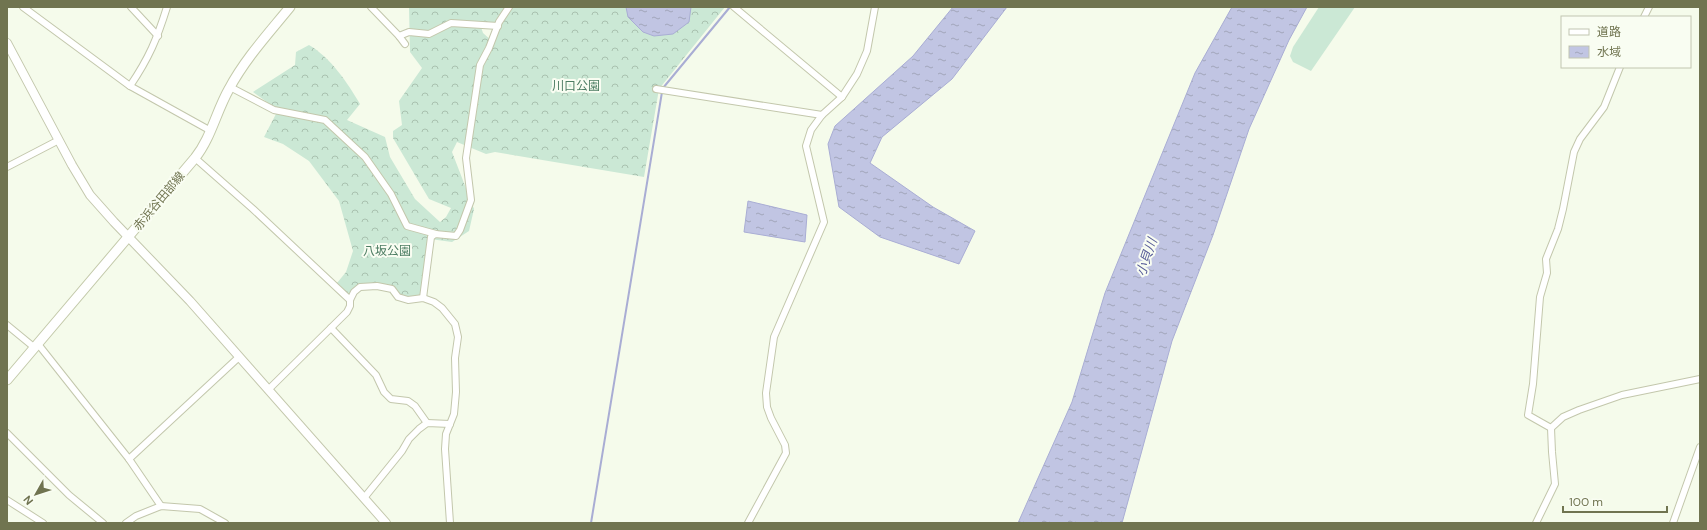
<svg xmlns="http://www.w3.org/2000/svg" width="1707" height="530" font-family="'DM Sans','Noto Sans JP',sans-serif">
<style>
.green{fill:#cbe8d5}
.forest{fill:url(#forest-crowns);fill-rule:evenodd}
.water{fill:url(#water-ripples);stroke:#a9add4}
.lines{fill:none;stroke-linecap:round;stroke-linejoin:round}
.stream{stroke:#a9add4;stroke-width:2}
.minor-casing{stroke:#c3c7ac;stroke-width:8}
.tertiary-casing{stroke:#c3c7ac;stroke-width:10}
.secondary-casing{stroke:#c4caab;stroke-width:11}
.minor{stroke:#fff;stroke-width:6}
.tertiary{stroke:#fff;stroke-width:8}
.secondary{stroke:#fff;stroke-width:9}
.labels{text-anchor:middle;stroke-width:4;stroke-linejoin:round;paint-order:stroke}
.park-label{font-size:12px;fill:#4d7d63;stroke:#f9fdf2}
.street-label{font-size:12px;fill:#707450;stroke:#f9fdf2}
.water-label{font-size:13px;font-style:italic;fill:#575c99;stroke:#f9fdf2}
</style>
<defs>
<pattern id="forest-crowns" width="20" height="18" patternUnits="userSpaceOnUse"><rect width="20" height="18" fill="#cbe8d5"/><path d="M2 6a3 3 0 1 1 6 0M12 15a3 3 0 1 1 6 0" fill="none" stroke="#a9c1af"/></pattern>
<pattern id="water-ripples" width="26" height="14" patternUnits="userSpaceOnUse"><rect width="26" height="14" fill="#c1c5e3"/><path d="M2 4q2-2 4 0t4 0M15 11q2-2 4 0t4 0" fill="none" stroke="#a1a5ba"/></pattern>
</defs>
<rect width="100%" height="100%" fill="#f5fbeb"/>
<polygon class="green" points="1319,7 1355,7 1311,71 1293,62 1290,56 1293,47"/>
<path class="forest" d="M409,7H725L659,89L644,177L495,152L486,154L457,142L452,152L474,209L469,231L452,242L430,239L423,298L408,300L379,284L353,289L348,295L337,283L346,272L353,251L339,201L309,161L283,144L264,137L278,110L253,92L295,65L296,52L309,45C331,58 347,82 360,104L347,120L385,137L390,157L415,199L440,222L446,217L451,208L429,199L393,138V131L402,125L399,101L422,68L410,52ZM499,22L492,41L483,33L480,24Z"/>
<g class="water">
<polygon points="626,7 691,7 689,22 673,34 654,36 643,32 628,17"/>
<polygon points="953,7 1007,7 952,79 882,137 870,163 933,207 975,231 959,264 880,237 839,207 828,144 835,126 913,56"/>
<polygon points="1232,7 1307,7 1289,40 1249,129 1213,235 1172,341 1122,523 1018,523 1072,402 1105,293 1195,73"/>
<polygon points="748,201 807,215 805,242 744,232"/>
</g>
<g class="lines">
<g class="stream">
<polyline points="663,88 730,7"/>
<polyline points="591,523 662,92"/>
</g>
<defs>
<g id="minor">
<polyline points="23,7 130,86 211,131"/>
<polyline points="131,7 158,36"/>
<polyline points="371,7 399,36 405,44"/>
<polyline points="734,7 842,97"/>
<polyline points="1644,17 1649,7"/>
<polyline points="399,36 409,32 429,34 451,23 498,26"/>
<path d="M130,86C149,58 157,39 167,7"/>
<polyline points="230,87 274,110 325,120 365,157 391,194 407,226 436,234"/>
<polyline points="656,89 822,115"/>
<polyline points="195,158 253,209 350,300"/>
<polyline points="7,167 59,140"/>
<polyline points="423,298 431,237 435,234 456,236 460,230 471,200 466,158 480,65 489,48 499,22 509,7"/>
<polyline points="7,325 35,348"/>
<polyline points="331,328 376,375 384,392 391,399 408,401 415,406 427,423"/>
<polyline points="38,344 129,459 161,506"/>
<polyline points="268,390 347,312 350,306 350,300 354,292 360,287 377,286 392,289 398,297 408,300 423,298 434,302 442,308 455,324 458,337 455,358 456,392 454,414 446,434 445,449 450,523"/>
<polyline points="1551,428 1528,415 1533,384 1540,297 1547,273 1546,259 1558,229 1563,209 1574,152 1580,139 1604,107 1620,67"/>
<polyline points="7,433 69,495 103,523"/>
<polyline points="129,459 239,357"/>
<polyline points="364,498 402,451 409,439 419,429 427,423 450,424"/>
<polyline points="7,500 43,523"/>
<polyline points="126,523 136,516 161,506 200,509 225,523"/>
<polyline points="748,523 786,453 785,445 771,418 767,407 766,393 774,337 824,222 806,146 811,130 822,115 842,97 857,74 867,51 875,7"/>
<polyline points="1536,523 1555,484 1552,452 1551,428 1563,417 1579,410 1622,395 1700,379"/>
<polyline points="1673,523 1700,447"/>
</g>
<polyline id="tertiary" points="7,43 72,165 90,195 114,222 190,301 386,523"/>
<path id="secondary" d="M7,380L195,158C211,138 216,112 229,89C245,59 268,34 290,7"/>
</defs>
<use href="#minor" class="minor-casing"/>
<use href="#tertiary" class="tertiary-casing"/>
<use href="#secondary" class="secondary-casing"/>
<use href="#minor" class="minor"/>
<use href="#tertiary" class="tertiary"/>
<use href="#secondary" class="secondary"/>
</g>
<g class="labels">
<g class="park-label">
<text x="576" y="90">川口公園</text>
<text x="387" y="255">八坂公園</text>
</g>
<g class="street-label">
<text transform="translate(159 201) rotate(-50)" y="4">赤浜谷田部線</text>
</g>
<g class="water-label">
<text transform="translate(1146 257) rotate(-71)" y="5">小貝川</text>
</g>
</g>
<rect width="1707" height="530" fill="none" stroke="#707450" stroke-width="16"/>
<rect x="1561" y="16" width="130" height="52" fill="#f9fdf2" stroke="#c2c6b1"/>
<rect x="1569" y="29" width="20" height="6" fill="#ffffff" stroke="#c2c6b1"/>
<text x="1597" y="36" font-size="12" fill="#707450">道路</text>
<rect x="1569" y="46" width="20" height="12" fill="url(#water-ripples)" stroke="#c2c6b1"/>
<text x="1597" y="56" font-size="12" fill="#707450">水域</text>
<g transform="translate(36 494) rotate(231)" stroke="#f9fdf2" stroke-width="3" paint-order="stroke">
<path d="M0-3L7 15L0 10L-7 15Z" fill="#707450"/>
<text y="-6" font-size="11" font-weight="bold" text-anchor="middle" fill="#707450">N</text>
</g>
<path d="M1563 506v6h104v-6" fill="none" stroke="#707450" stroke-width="2"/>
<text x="1569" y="506" font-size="12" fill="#707450" stroke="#f9fdf2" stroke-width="3" paint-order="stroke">100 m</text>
</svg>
